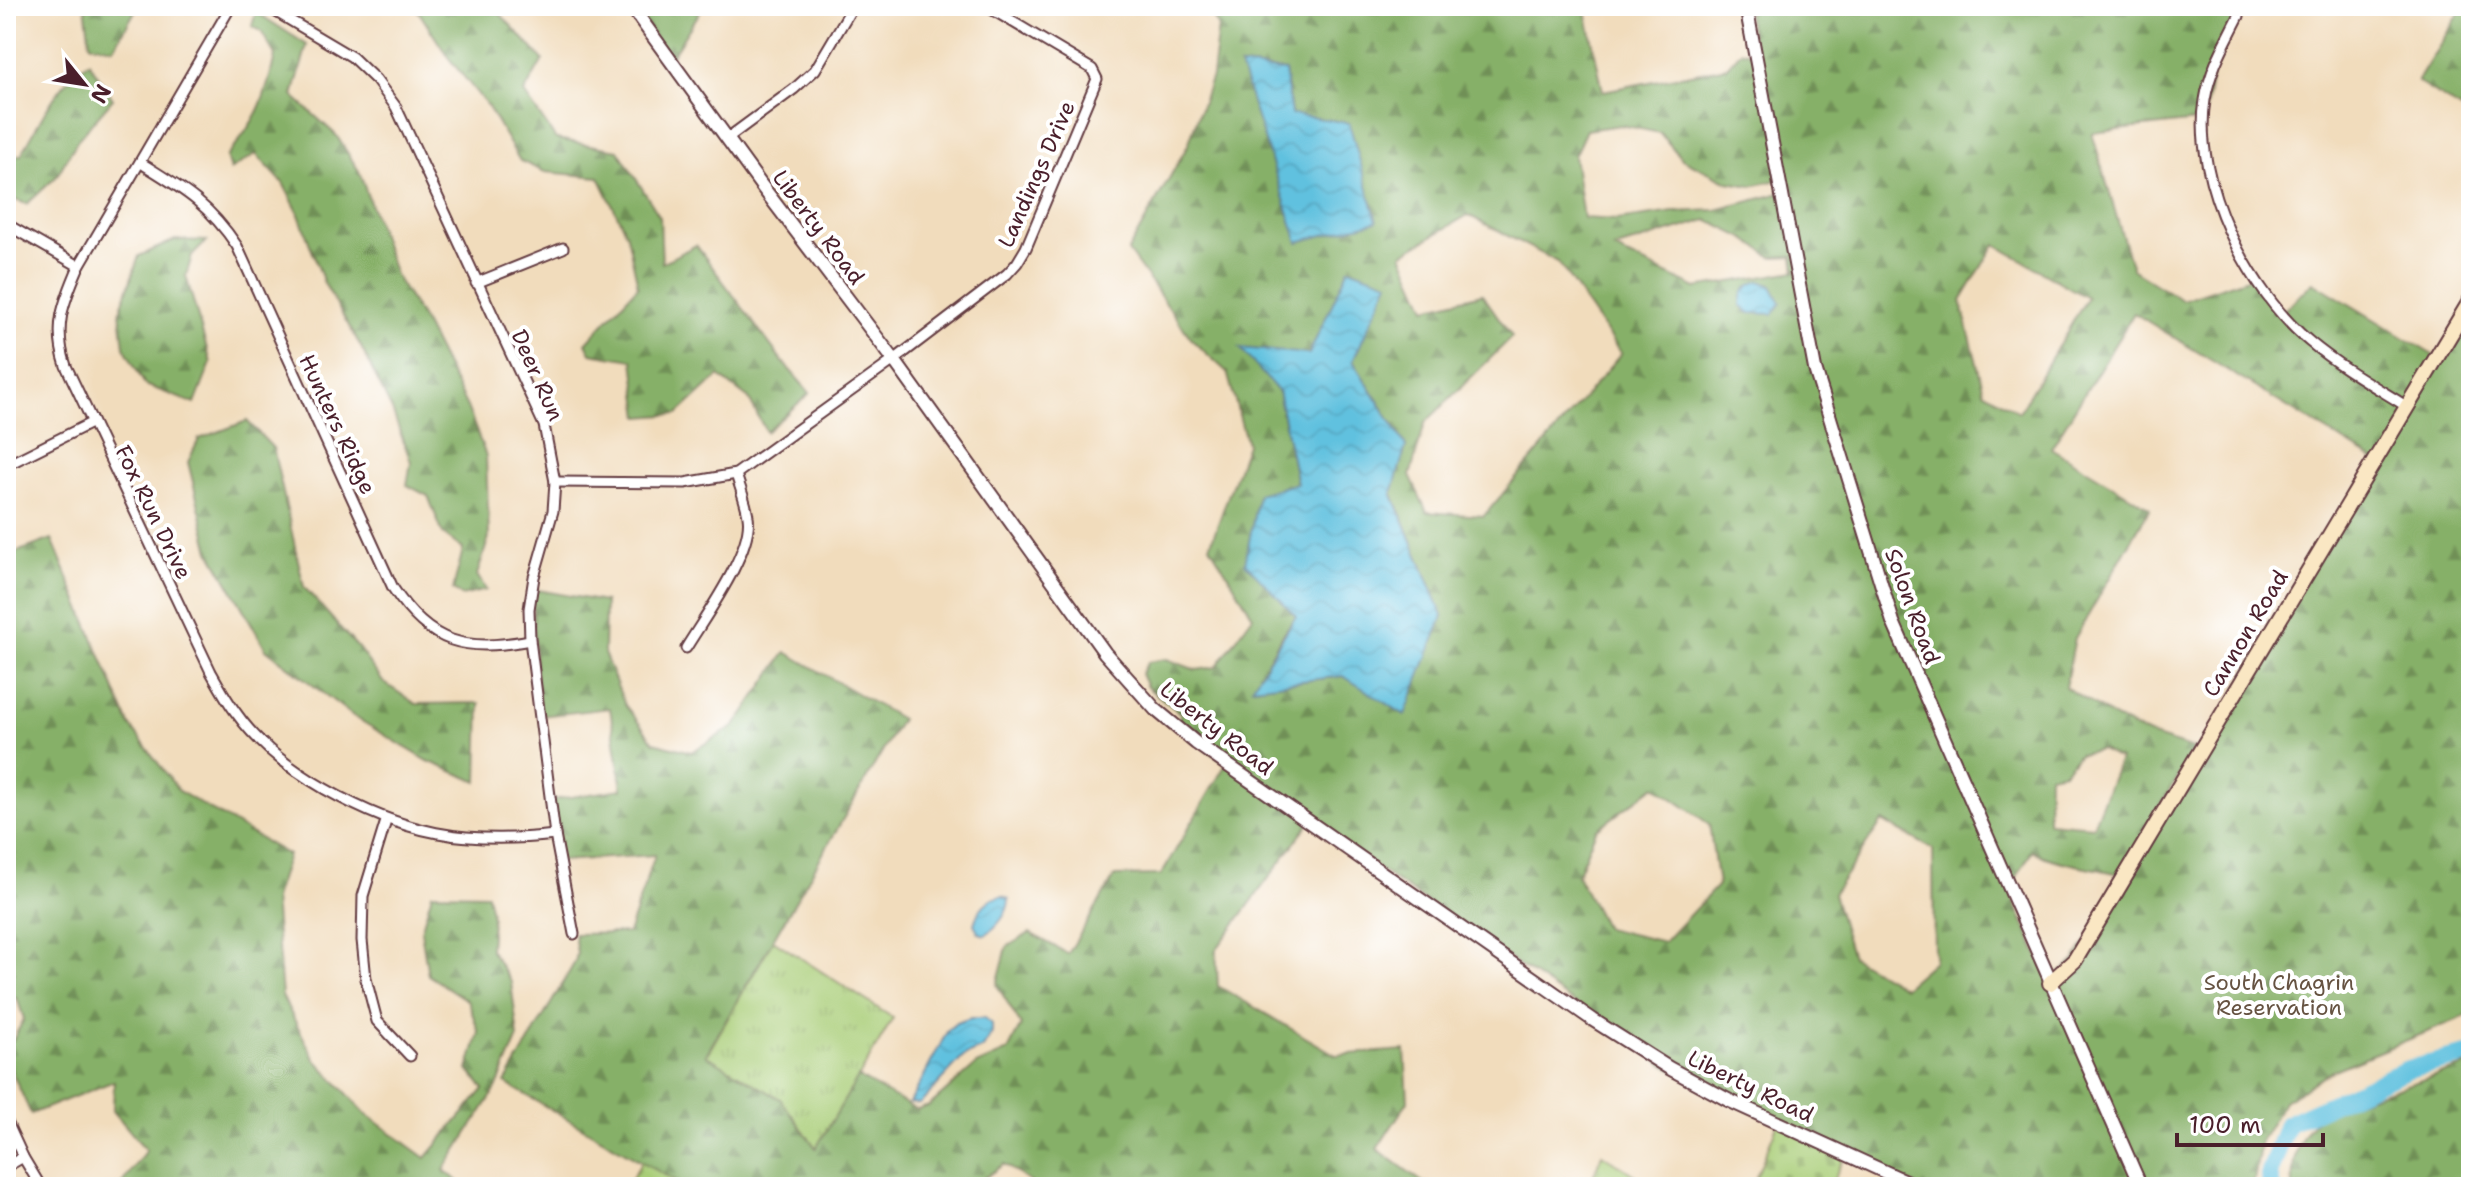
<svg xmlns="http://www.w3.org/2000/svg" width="2477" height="1193" font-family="'Shantell Sans',sans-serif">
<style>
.grass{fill:url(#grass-tufts);stroke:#7a7651;stroke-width:2}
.forest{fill:url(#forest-firs);stroke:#68684a;stroke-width:2;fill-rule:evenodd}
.cemetery{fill:url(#cemetery-stones);stroke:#7a7651;stroke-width:2}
.water{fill:url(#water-waves);stroke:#557085;stroke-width:2}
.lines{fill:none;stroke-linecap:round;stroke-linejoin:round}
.river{stroke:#60c1df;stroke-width:18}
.minor-casing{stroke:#633b41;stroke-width:13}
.tertiary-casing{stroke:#633b41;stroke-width:16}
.secondary-casing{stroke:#633b41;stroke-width:18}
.minor{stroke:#fff;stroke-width:9}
.tertiary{stroke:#fff;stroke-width:12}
.secondary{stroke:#fae7c3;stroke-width:14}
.labels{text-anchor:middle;stroke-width:8;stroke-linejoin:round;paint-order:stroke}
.street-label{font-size:22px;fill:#4a1f2b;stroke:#fff}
.park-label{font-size:22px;fill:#665342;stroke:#fff}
</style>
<defs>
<pattern id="grass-tufts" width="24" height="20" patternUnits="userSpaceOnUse" patternTransform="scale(2)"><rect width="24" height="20" fill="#a9cd77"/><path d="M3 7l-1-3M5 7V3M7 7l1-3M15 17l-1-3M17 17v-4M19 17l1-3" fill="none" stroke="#93b067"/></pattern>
<pattern id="forest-firs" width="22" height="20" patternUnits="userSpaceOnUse" patternTransform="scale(2)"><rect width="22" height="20" fill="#86b068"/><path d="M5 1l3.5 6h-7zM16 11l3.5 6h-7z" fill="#708f56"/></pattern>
<pattern id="cemetery-stones" width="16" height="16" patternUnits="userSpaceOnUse" patternTransform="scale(2)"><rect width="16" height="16" fill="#a9cd77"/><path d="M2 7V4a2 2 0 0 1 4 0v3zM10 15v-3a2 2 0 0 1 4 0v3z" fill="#93b067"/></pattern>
<pattern id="water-waves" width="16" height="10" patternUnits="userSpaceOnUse" patternTransform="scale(2)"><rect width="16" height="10" fill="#60c1df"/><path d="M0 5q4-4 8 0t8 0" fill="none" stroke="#55a5c0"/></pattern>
</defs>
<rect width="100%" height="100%" fill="#fff"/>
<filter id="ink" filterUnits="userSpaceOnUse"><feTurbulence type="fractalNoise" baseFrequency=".0125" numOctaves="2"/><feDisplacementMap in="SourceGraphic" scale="16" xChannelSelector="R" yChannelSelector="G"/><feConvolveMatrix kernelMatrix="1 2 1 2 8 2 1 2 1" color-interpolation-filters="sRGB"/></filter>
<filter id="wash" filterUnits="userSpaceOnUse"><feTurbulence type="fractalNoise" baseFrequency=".006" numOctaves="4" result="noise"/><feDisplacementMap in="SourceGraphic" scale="32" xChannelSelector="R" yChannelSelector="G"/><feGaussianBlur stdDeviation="1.8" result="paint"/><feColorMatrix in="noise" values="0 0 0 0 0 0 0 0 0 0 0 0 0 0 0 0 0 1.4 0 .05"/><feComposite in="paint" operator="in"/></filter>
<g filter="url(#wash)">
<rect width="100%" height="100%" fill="#f1dcbc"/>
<g class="grass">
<polygon points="773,940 893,1018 817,1149 780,1099 706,1056"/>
<polygon points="1602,1154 1653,1187 1589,1187"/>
<polygon points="642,1161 686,1187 627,1187"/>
</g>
<g class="forest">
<polygon points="138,6 114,48 90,44 85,6"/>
<polygon points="415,6 494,7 543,60 524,93 556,139 618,150 660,217 662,263 696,245 783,362 810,393 766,432 749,399 719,376 678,414 640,417 633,360 591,353 586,343 638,286 627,235 599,177 545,172 520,161 488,107 448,57"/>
<polygon points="631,6 704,6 670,58"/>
<path d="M1207,6H1585L1603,91L1727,67L1741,51L1754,53L1747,12L1782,6H2267L2239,17L2213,66L2204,120L2092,133L2132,269L2182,300L2254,276L2281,313L2313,282L2436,357L2471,300V1014L2334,1070L2284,1101L2261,1140L2253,1187H1918L1669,1068L1310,822L1216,950L1218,986L1336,1055L1405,1050L1408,1101L1377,1149L1424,1183L1454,1187H1037L1004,1164L972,1187H686L505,1083L575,962L577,953L574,934L628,933L655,855L560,861L551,800L622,789L610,708L541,716L536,675L532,589L605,602L604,653L625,705L654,742L691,752L735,726L786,652L901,719L706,1055L780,1099L816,1148L858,1077L917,1110L929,1106L976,1065L1008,1051L1021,1025L997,985L1007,947L1030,933L1068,954L1115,876L1161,875L1226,764L1174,725L1181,714L1147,687L1141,674L1148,662L1167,659L1196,670L1216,667L1253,616L1210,546L1247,444L1227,372L1193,341L1128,251L1188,145L1212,76L1218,26ZM1240,66L1285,71L1291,114ZM1621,125L1660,133L1682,159L1728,182L1751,186L1778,180L1781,193L1716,210L1673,212L1617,220L1583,218L1574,156L1586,130ZM1468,215L1558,262L1621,354L1484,516L1427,512L1410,476L1425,423L1512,337L1482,294L1426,308L1402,254ZM1707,220L1744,238L1772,257L1793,256L1795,271L1696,288L1614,249ZM1995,244L2087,298L2019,412L1984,391L1961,301ZM1349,269L1353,361L1406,446L1392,492L1443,616L1343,676L1253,687L1281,637L1296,616L1297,483L1278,391L1309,354ZM2134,313L2374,460L2075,960L2050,982L2009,890L2032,851C2059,865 2089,866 2119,874L2194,749L2149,735L2122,722L2065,687L2075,638L2150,508L2051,448ZM2101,750L2120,759L2093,826L2048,822L2049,775L2063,772L2079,754ZM1655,786L1709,824L1718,885L1664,942L1605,928L1577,875L1596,830ZM1882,821L1933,849L1934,961L1904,987L1852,957L1833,894Z"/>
<polygon points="2464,6 2471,6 2471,115 2417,82"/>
<path d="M256,12L307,45L293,96L336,135L359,171L395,275L421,317L467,407L486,456L489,537L477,575L486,590L462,596L453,590L463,549L443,534L428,496L407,485L411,462L392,410L360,345L324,283L298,212L283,183L256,154L230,170L226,157C256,122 266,100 275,55L261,31L252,26Z"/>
<path d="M89,62L113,99L79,138L56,177L27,204L6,197V156L21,155C40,122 56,84 89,62Z"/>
<polygon points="175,240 207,241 192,256 186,276 211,363 195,404 145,385 124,347 120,311 139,256"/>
<polygon points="247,421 273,448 304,587 358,648 383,682 416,704 480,703 478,782 428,761 353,716 266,649 210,551 188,462 199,439"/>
<polygon points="52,539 129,724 179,791 288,855 274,898 282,996 314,1058 367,1115 426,1158 484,1089 468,1070 479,1033 468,1001 428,975 421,931 432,893 487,894 492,917 490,949 511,982 518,1037 496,1089 444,1170 466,1187 178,1187 172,1180 159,1187 99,1187 120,1186 146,1150 113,1111 114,1081 31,1114 6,1059 6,1053 24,1019 17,998 6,999 6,556"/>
<path d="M2471,1064V1187H2293C2290,1156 2302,1131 2324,1112Z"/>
</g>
<polygon class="cemetery" points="1778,1123 1846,1154 1830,1187 1777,1187 1756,1177"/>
<g class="water">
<polygon points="1240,66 1285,71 1291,114 1349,123 1377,221 1298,242"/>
<polygon points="1349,268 1389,282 1353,361 1406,446 1392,493 1443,616 1405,715 1343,676 1252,687 1296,616 1245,563 1258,494 1297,483 1278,391 1240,348 1309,354"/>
<path d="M1760,281L1772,286L1781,303L1773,314L1750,313L1741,306C1741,292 1746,285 1760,281Z"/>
<path d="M1002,896L1009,899C1009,913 997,927 985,935L979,933L974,924C978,910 987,898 1002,896Z"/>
<polygon points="971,1018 985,1018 992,1024 992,1033 983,1048 964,1056 920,1104 910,1103 948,1030 956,1023"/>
</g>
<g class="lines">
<polyline class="river" points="2272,1187 2269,1175 2287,1124 2408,1069 2471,1054"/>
</g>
</g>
<g filter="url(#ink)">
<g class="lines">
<defs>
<g id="minor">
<path d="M231,6L79,266C63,303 53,327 66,366L211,672C219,686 227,701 237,714C259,745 292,770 325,789C404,834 465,845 555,835"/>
<polyline points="266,6 352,57 376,80 396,107 544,425 555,482 553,511 534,577 529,609 530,640 555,835 574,934"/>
<path d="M2239,16C2225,44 2210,69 2205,100C2192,181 2249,292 2310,342C2340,367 2374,386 2406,406"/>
<polyline points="729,137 794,89 815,70 853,6"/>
<path d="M141,163C183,189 209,204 237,246L393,588C430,645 466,652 530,640"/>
<polyline points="6,224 79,266"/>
<polyline points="476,283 563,248"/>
<polyline points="15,461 91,423"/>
<polyline points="555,482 685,483 736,474 894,360 1007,274 1017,263 1026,248 1097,79 1092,69 986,6"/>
<path d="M686,648C704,618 754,550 748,516C746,502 740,488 736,474"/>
<polyline points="386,821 363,896 362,940 366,979 377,1021 410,1056"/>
<polyline points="6,1120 23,1157 41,1187"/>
<polyline points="6,1167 23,1157"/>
</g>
<g id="tertiary">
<polyline points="631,6 761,185 894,360 1105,653 1155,709 1196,743 1593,1020 1669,1068 1728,1100 1918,1187"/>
<polyline points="1746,6 1815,369 1893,622 2141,1187"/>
</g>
<polyline id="secondary" points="2050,983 2075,960 2471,300"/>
</defs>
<use href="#minor" class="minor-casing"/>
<use href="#tertiary" class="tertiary-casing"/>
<use href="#secondary" class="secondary-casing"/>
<use href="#minor" class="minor"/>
<use href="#tertiary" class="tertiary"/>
<use href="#secondary" class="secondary"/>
</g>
</g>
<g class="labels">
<g class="street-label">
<text transform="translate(1036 174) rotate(-66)" y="8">Landings Drive</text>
<text transform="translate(819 227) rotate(53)" y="8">Liberty Road</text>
<text transform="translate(538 375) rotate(66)" y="8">Deer Run</text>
<text transform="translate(338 424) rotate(65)" y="8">Hunters Ridge</text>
<text transform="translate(154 512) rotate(64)" y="8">Fox Run Drive</text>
<text transform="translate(1913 606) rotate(70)" y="8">Solon Road</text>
<text transform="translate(2245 633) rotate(-59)" y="8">Cannon Road</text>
<text transform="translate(1217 728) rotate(38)" y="8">Liberty Road</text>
<text transform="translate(1751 1086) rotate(26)" y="8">Liberty Road</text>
</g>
<g class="park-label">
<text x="2279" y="990">South Chagrin<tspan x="2279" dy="25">Reservation</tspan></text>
</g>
</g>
<rect width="2477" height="1193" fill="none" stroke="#fff" stroke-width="32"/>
<g transform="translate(84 84) rotate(120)" stroke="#ffffff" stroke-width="6" paint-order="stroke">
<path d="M0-6L14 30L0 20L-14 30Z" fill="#4a1f2b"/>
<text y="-12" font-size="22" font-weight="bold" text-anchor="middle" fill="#4a1f2b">N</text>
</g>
<path d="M2177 1133v12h146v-12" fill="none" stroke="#4a1f2b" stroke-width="4"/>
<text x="2189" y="1133" font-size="24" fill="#4a1f2b" stroke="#ffffff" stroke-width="6" paint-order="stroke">100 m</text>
</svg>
